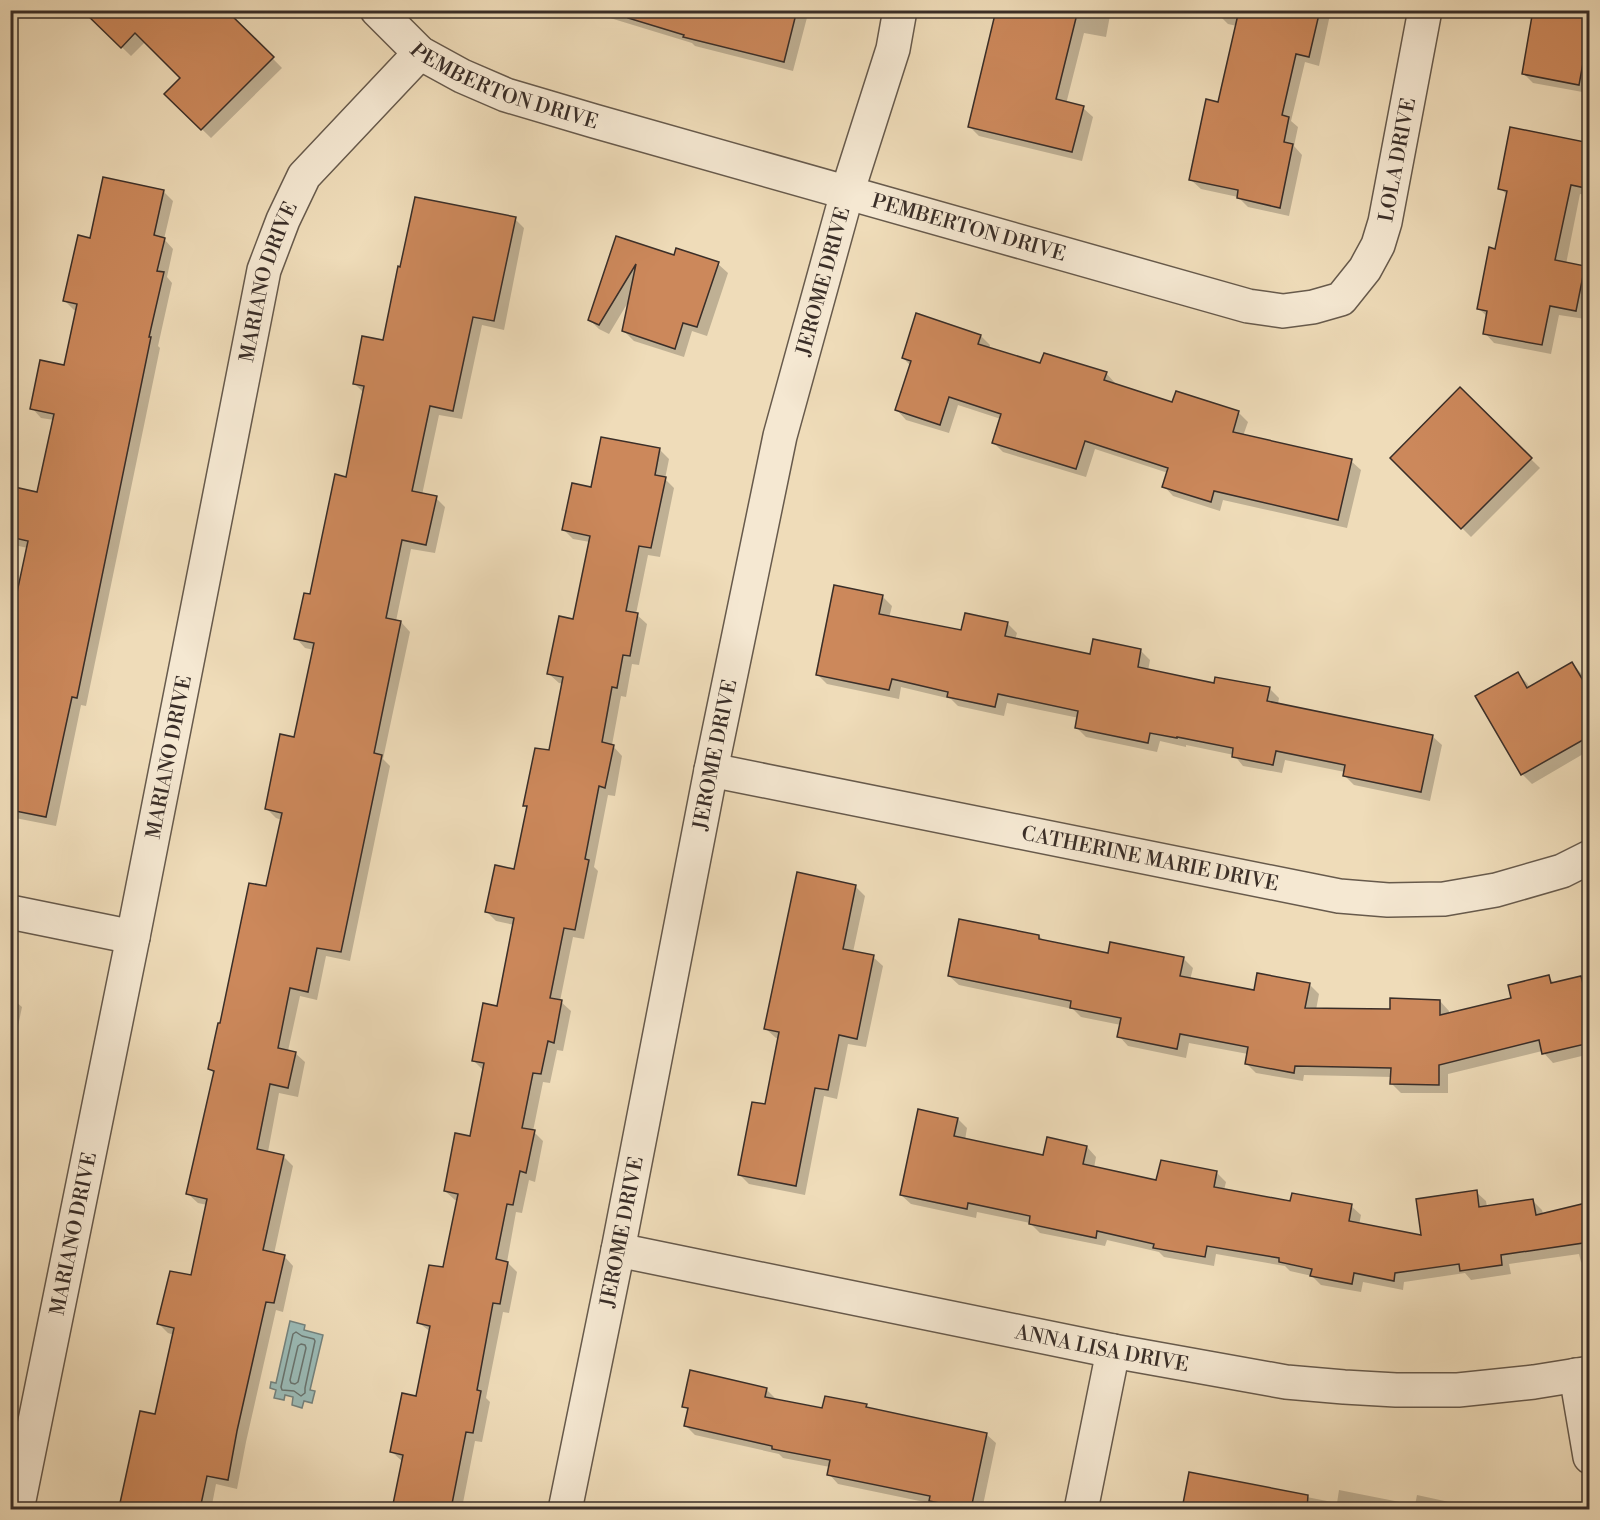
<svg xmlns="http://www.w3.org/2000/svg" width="1600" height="1520" font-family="'Libre Bodoni',serif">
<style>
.water{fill:#9bbab5;stroke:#74827d;stroke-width:1.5}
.shadow{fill:#0003}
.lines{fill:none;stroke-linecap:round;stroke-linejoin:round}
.shore{stroke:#6a746e;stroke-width:1.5}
.building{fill:#cc885b;stroke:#3a2e28;stroke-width:1.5}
.street-casing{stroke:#675a4c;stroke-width:36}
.street{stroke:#f5e8d2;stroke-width:33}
.labels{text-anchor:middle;stroke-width:4.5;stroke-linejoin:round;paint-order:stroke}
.street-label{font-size:20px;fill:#3a2e28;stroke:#f5e8d2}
</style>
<rect width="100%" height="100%" fill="#efdcb9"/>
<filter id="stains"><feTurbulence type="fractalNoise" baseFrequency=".00333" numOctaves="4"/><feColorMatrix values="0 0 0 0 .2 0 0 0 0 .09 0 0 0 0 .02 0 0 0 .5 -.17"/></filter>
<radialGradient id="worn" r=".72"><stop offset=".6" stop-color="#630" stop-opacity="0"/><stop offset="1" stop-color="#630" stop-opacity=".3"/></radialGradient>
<polygon class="water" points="290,1321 305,1325 304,1330 323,1335 310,1390 315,1391 312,1403 304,1401 302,1408 292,1405 293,1397 285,1395 284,1400 274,1398 276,1390 270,1388 271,1382 276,1383"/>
<g class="shadow">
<polygon points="225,10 282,68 211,138 166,94 182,78 146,41 131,56 88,14"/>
<polygon points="584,10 809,10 793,71 695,46 692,43"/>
<polygon points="997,10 1111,10 1106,37 1084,33 1066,104 1083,108 1093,117 1082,161 979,136 969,126"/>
<polygon points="1220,10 1331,10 1319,66 1305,62 1291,121 1298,127 1294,146 1302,155 1289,216 1248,207 1238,197 1201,189 1191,180 1219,103 1237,26 1228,24 1219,15"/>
<polygon points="1590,10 1590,84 1588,93 1533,83 1524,74"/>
<polygon points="1590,144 1590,196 1580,194 1566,264 1584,268 1590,273 1590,296 1585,319 1559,315 1551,354 1494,343 1485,333 1488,317 1479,309 1497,250 1508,196 1500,188"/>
<polygon points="163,191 173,201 164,239 173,249 167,277 172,283 158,346 160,348 86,706 81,705 56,826 10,817 10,633 28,548 14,545 10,541 10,508 38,494 54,420 41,418 32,408 65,366 77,311 74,310 65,301 91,239"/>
<polygon points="515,219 524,228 504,330 482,325 462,419 439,415 422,495 436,498 445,507 435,553 411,549 396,621 401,622 410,632 383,759 390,766 350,961 326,956 317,1000 300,996 288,1051 295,1053 305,1062 298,1097 279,1093 268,1152 283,1156 293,1166 274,1254 284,1256 293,1266 283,1312 276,1310 246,1442 237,1489 216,1484 211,1510 128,1510 122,1503 156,1416 174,1335 168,1333 159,1324 192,1277 207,1205 198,1203 188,1194 214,1074 210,1069 221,1025 267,888 282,820 276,818 267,809 295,739 314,650 305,648 296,638 311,596 347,479 364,393 354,383 384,342"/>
<polygon points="617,237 675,257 718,264 728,273 707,336 692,331 684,357 634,341 624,331 630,299 609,334 599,329 590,320"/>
<polygon points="981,336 990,345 989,349 1041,365 1106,373 1115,383 1115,385 1173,404 1238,412 1248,422 1243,436 1351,461 1361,470 1347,528 1223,500 1220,511 1173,496 1164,486 1168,473 1095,449 1086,477 1003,452 993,442 1001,419 958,405 949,433 906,420 897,410 911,366 903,358"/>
<polygon points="1460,389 1540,468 1471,537 1392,458"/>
<polygon points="660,450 669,459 665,479 674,488 660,557 648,555 636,614 647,624 639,665 632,664 626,697 621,696 612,745 622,756 615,796 608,795 594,867 598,871 584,939 573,937 560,1001 571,1011 563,1051 557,1050 550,1083 543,1082 533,1131 543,1141 535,1182 529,1180 522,1213 516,1212 507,1262 517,1272 509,1313 503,1312 486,1398 490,1402 482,1442 475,1441 462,1508 464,1510 393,1510 403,1462 392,1452 417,1398 431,1332 419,1323 445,1269 458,1201 455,1200 445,1191 471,1138 483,1070 473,1060 499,1007 514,925 496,921 487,912 515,871 528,809 525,805 550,752 563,684 559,683 549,674 574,621 590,542 573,539 564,530 592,488"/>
<polygon points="882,596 892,606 889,618 962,632 1007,623 1017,633 1015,640 1091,656 1140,650 1150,660 1148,671 1215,684 1270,689 1279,698 1278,704 1432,736 1442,745 1430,801 1354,785 1344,775 1345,772 1285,760 1282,773 1243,766 1234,755 1186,745 1186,747 1160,741 1157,752 1086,737 1077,728 1079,718 1007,703 1004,716 958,706 951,699 901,687 899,699 827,684 818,675"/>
<polygon points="1572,664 1581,673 1590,688 1590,750 1532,784 1522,774 1477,697 1517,673 1527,683 1530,688"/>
<polygon points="855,886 865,896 853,952 873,957 883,966 866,1047 848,1044 837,1099 824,1096 805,1195 749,1184 739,1174 766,1106 780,1039 776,1038 766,1029"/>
<polygon points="1039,936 1044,941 1109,955 1183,958 1193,968 1190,980 1255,992 1309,984 1319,994 1316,1010 1392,1011 1440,1001 1449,1011 1449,1014 1513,999 1548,977 1555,984 1580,978 1588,986 1590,985 1590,1054 1553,1063 1542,1051 1448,1074 1448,1093 1401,1093 1391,1083 1392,1077 1304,1075 1303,1081 1256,1073 1246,1063 1248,1054 1189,1043 1186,1058 1128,1046 1119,1036 1121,1025 1081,1017 1073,1009 959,985 949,976"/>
<polygon points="10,997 22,1007 13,1050 10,1049"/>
<polygon points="958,1119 967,1128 965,1140 1045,1157 1087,1147 1096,1157 1094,1168 1157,1182 1216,1172 1226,1182 1224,1190 1291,1202 1351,1206 1361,1215 1359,1225 1423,1237 1476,1192 1486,1201 1487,1207 1533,1201 1542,1210 1543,1214 1590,1203 1590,1271 1581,1262 1579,1254 1509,1264 1511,1274 1471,1280 1465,1273 1404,1282 1403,1290 1363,1282 1361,1292 1321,1285 1312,1276 1290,1271 1285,1266 1216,1254 1214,1266 1164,1257 1159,1252 1107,1240 1105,1246 1040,1233 1030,1223 977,1212 976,1218 911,1204 901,1195"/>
<polygon points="766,1389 776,1399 775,1400 823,1410 866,1406 869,1409 986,1434 996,1443 982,1510 939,1510 934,1504 838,1484 829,1474 830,1467 783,1458 779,1454 695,1435 686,1426 689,1411 684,1406"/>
<polygon points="1190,1474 1337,1503 1339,1490 1415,1505 1417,1495 1486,1510 1183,1510"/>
</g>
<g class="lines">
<g class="shore">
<polygon points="296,1332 302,1336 314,1339 315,1341 305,1388 305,1393 301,1396 294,1391 282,1390 281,1387 293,1334"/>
<polygon points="301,1344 305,1345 306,1348 298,1382 295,1384 291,1383 290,1380 298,1346"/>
</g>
</g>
<g class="building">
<polygon points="82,10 226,10 274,57 201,130 164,94 180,78 135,33 121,48"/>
<polygon points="629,10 797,10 784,62 683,37 684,35 628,18"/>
<polygon points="996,10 1078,10 1056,99 1084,106 1072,152 968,127"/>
<polygon points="1239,10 1320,10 1309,57 1296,54 1282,115 1289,117 1284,142 1293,144 1280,208 1237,198 1238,190 1189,180 1206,99 1218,102"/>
<polygon points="1533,10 1590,10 1590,25 1579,85 1522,74"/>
<polygon points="1510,127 1590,143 1590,189 1571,185 1555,260 1585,266 1576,311 1550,306 1542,345 1483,334 1487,311 1477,309 1489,247 1495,249 1507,191 1498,189"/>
<polygon points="103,177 164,190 154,235 165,238 157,271 164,272 149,337 151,337 77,698 72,697 46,817 10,810 10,625 28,541 10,537 10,486 37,492 54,414 30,409 40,360 64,365 77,304 63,301 78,235 90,238"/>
<polygon points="415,197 516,217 494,321 473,317 453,411 430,406 412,491 437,496 426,545 402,540 386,618 401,621 374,753 382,755 341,952 317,948 308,992 290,988 278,1048 296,1052 288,1088 270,1084 257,1149 284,1155 263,1250 285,1255 274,1303 266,1302 237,1431 228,1480 207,1476 200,1509 150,1509 120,1503 140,1411 155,1414 174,1328 157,1324 170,1271 191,1275 207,1199 186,1194 214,1071 208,1069 218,1023 220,1023 249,883 266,886 282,813 265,809 280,734 294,737 314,643 294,639 304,593 310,594 335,474 346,477 364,386 353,384 362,336 383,340 398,266 400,267"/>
<polygon points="616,236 674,255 676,248 719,262 697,327 683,323 675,349 622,331 636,264 599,325 588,320"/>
<polygon points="916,313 981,335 978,344 1040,363 1044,353 1107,372 1104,380 1172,402 1176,391 1239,411 1233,432 1352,459 1338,520 1214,491 1211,502 1162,487 1168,468 1085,441 1076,469 992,443 1001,414 949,397 940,425 895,410 911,361 902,358"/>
<polygon points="1460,387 1532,458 1461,529 1390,458"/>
<polygon points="601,437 660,448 655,475 666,477 651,548 639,546 626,611 638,613 630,656 623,655 617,688 612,687 602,742 614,745 605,788 599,786 585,859 589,860 575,930 564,928 550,998 562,1000 554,1043 548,1041 541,1074 533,1073 522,1128 535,1130 526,1173 520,1171 513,1205 507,1204 496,1259 508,1262 500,1304 493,1303 477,1390 481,1391 473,1433 466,1432 451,1509 392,1509 403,1455 390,1452 402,1393 416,1396 430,1326 417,1323 429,1265 443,1267 458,1194 444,1191 455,1133 470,1136 484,1063 472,1061 483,1003 497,1006 514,918 485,912 495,865 514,869 527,806 523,806 535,748 549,750 563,677 547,674 559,616 573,619 590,536 562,530 572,483 591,487"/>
<polygon points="834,585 883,595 879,614 961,630 965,613 1008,622 1005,636 1090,654 1093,639 1141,649 1138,667 1214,683 1215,677 1270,687 1267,701 1433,735 1421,792 1343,776 1345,765 1276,751 1273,765 1232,757 1233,748 1177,737 1177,738 1150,733 1148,743 1075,728 1078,711 998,694 995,707 947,697 948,692 892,679 889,690 816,675"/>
<polygon points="1572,662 1590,692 1590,736 1521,775 1475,696 1518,672 1527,688"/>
<polygon points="797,872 856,885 843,949 874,955 857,1039 839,1035 828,1090 815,1088 796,1186 738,1175 752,1102 765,1104 779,1032 764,1029"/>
<polygon points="959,919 1039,935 1039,939 1108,953 1110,942 1184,957 1180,976 1254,990 1257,973 1310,983 1305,1008 1390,1009 1390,998 1440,1000 1440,1015 1511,998 1508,985 1549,975 1551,983 1581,976 1590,1011 1590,1043 1542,1054 1539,1040 1439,1065 1439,1085 1390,1084 1391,1068 1295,1066 1294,1073 1245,1064 1248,1047 1180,1034 1177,1049 1117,1037 1121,1018 1070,1008 1071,1001 948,976"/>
<polygon points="918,1109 958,1118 954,1136 1043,1155 1047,1137 1087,1146 1083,1164 1156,1180 1161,1160 1217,1171 1214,1187 1290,1201 1292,1193 1352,1204 1349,1221 1421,1235 1416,1199 1477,1190 1479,1207 1533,1199 1536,1215 1590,1202 1590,1242 1501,1255 1502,1265 1460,1271 1459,1264 1395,1273 1394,1281 1354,1273 1352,1284 1310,1276 1312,1269 1279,1262 1279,1258 1207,1246 1205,1257 1153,1248 1154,1244 1097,1231 1096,1238 1029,1224 1030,1216 968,1203 967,1209 900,1195"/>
<polygon points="690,1370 767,1388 765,1397 822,1408 825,1396 867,1404 866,1407 987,1433 971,1509 929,1501 930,1496 827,1475 830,1460 772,1449 772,1446 684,1426 688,1408 682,1407"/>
<polygon points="1189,1472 1308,1495 1307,1509 1182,1509"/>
</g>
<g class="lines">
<defs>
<g id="street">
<path id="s1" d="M377,10L420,53L462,76L506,95L594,121L1248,306L1283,311L1313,307L1341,299L1365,269L1378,245L1385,222L1425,10"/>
<path id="s2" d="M711,770L1339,896L1388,900L1444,899L1496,890L1562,871L1590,857"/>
<polyline points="10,912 133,937"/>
<path id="s3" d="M618,1250L1113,1351L1286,1382L1344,1387L1396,1390H1458L1534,1382L1590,1373"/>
<polyline points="1576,1375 1590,1457"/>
<path id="s4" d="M17,1510L133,937L264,270L283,220L304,176L420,53"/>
<path id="s5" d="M565,1510L618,1250L711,770L780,436L847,193L893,49L900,10"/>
<polyline points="1081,1510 1113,1351"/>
</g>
</defs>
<use href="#street" class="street-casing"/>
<use href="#street" class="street"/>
</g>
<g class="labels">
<g class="street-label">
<text dy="7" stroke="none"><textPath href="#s1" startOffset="152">PEMBERTON DRIVE</textPath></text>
<text dy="7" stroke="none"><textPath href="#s1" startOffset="1176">LOLA DRIVE</textPath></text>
<text dy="7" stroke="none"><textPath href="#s1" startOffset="638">PEMBERTON DRIVE</textPath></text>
<text dy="7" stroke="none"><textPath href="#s4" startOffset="1254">MARIANO DRIVE</textPath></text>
<text dy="7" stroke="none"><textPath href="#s5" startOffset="1256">JEROME DRIVE</textPath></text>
<text dy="7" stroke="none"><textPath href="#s5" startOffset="770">JEROME DRIVE</textPath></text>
<text dy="7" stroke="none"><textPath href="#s4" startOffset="768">MARIANO DRIVE</textPath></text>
<text dy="7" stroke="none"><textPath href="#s2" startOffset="448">CATHERINE MARIE DRIVE</textPath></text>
<text dy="7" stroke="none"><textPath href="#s5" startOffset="284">JEROME DRIVE</textPath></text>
<text dy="7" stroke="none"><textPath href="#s4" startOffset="282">MARIANO DRIVE</textPath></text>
<text dy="7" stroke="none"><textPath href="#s3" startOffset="494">ANNA LISA DRIVE</textPath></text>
</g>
</g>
<rect width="1600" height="1520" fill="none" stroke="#efdcb9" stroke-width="36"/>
<rect x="12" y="12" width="1576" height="1496" fill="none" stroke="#3a2e28" stroke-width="3"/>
<rect x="18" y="18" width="1564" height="1484" fill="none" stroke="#3a2e28" stroke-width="1.5"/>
<rect width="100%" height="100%" filter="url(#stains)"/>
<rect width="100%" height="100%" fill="url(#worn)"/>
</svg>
